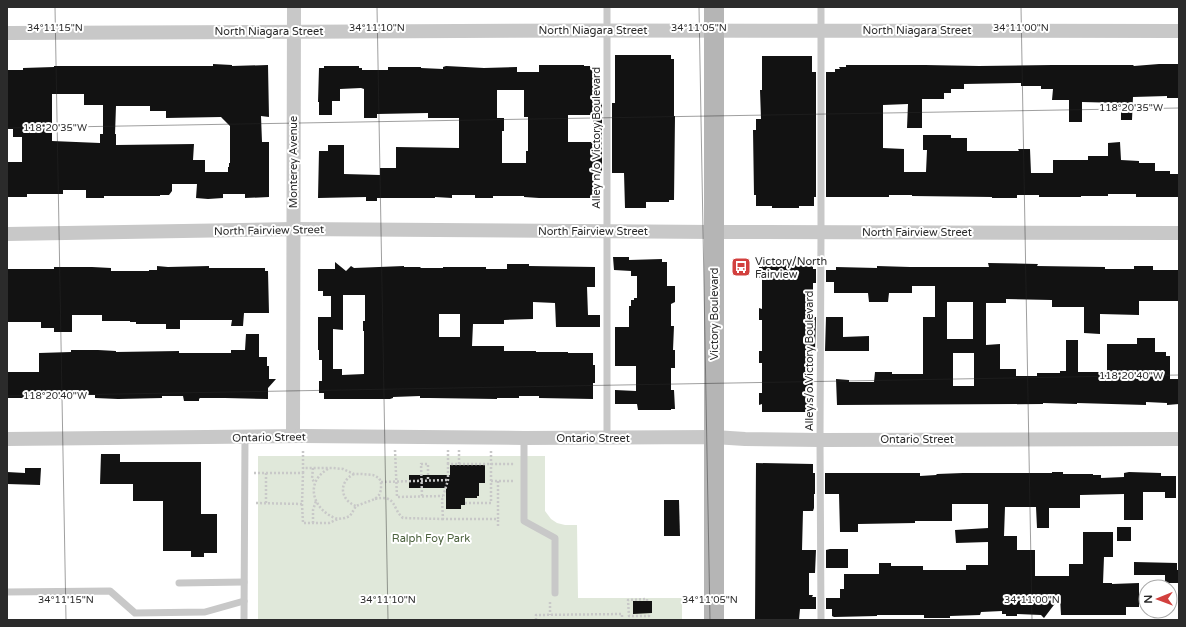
<svg xmlns="http://www.w3.org/2000/svg" width="1186" height="627" font-family="'Varela Round',sans-serif">
<style>
.green{fill:#e0e8da}
.building{fill:#121212;fill-rule:evenodd}
.lines{fill:none;stroke-linecap:round;stroke-linejoin:round}
.path{stroke:#c8c8c8;stroke-width:2.5;stroke-dasharray:2 2;stroke-linecap:butt}
.lane{stroke:#c8c8c8;stroke-width:7}
.street{stroke:#c8c8c8;stroke-width:14}
.secondary{stroke:#b5b5b5;stroke-width:20}
.ticks{fill:none;stroke:#2b2b2b;stroke-width:1;stroke-opacity:0.45}
.labels{text-anchor:middle;stroke-width:4;stroke-linejoin:round;paint-order:stroke}
.street-label{font-size:11px;fill:#2b2b2b;stroke:#fff}
.poi-label{font-size:11px;fill:#2b2b2b;stroke:#fff;text-anchor:start}
.park-label{font-size:11px;fill:#4c623e;stroke:#fff}
.ticks-label{font-size:10px;text-anchor:middle;fill:#2b2b2b;stroke:#fff;stroke-width:4;stroke-linejoin:round;paint-order:stroke}
</style>
<rect width="100%" height="100%" fill="#fff"/>
<polygon class="green" points="258,456 545,456 545,511 551,519 557,523 565,525 577,525 578,598 682,598 682,620 258,620"/>
<g class="building">
<polygon points="615,55 671,55 671,59 674,59 674,116 675,116 674,200 669,200 669,202 646,202 646,208 625,208 624,173 612,173 612,103 615,103"/>
<polygon points="762,56 812,56 812,72 816,72 816,197 814,197 814,206 799,206 799,208 772,208 772,206 756,206 756,195 754,195 753,130 756,130 756,119 761,119 760,90 762,90"/>
<path d="M213,64L232,65V66L268,65L269,117L261,116L262,142H269V197L245,198V194H223V198L208,199L196,198L197,184H172V191L169,195H160V196H104V198H86V190H63V194H27V197H7V162H22V137H13V129H7V70H23V68L54,67V66H213ZM52,94H84V105H103V134H100V143L52,141ZM116,106H150V111H166V118L221,117L230,126V163H229V167H228V172H205V160H193L194,144L116,145V134H115Z"/>
<polygon points="1159,64 1179,64 1179,98 1167,98 1167,96 1133,97 1132,120 1121,120 1121,103 1082,102 1082,122 1069,122 1069,100 1052,100 1053,89 1041,89 1041,86 1021,86 1021,83 964,84 964,89 951,89 951,93 944,93 944,99 922,99 922,128 907,128 908,104 883,105 883,148 904,149 904,172 926,172 927,150 923,150 923,135 951,135 951,138 967,138 967,151 1019,151 1018,149 1030,149 1031,173 1053,173 1053,160 1088,160 1088,156 1108,156 1108,143 1120,142 1121,160 1139,161 1139,163 1155,163 1155,171 1170,171 1170,174 1179,174 1179,197 1136,197 1136,194 1108,194 1108,196 1081,196 1081,197 1039,197 1039,195 1017,195 1017,198 992,198 992,197 912,196 912,195 889,195 889,197 826,197 826,72 835,72 835,69 840,69 839,67 846,67 846,65 925,65 979,66 1053,65 1133,65 1134,66"/>
<path d="M539,65H584V66H590V67H593V103H602V173H595V179H594V198H539L524,197V196H493V198H475V195H452V198L435,197V198H377V201H366V197L318,198L319,151H328V145H344V174L380,175V168H396V147L459,148V118H428V113L377,114V118H364V89L361,88L340,89V101H332V115H319V102H318L319,68H324V66H359V68H362V70H388V67H421V68L443,69V67L446,66L484,68L517,67V72H539ZM497,90H524V117H528V151H526V163H502V131H504V118H497ZM568,115H593V142H568Z"/>
<polygon points="613,257 629,257 629,260 662,259 662,262 667,262 667,286 675,286 675,302 671,304 671,326 674,326 673,350 675,350 675,368 671,368 671,390 674,390 675,409 671,409 671,410 638,410 637,404 615,404 615,390 636,391 636,366 615,366 615,327 629,327 629,306 631,306 631,300 634,300 634,298 637,298 637,276 631,276 631,271 614,270"/>
<polygon points="762,259 813,259 813,269 816,269 816,283 813,283 813,296 812,317 816,317 815,351 812,351 813,412 762,412 762,404 759,405 759,393 762,393 762,363 759,363 759,351 762,351 762,320 759,320 759,308 762,309 762,278 759,278 759,267 762,267"/>
<path d="M335,262L346,271L351,266L354,268L404,266V267H420L421,268H443V267H486V269H507V264H529V266L595,267V287H587L588,315H600V327H556L555,303L533,302V319L504,320V324H473L472,346H504V351H536V352H568V353H593V365H595V383H593V399L539,398V396H519V398H497V399L429,398H420V396L393,397V398L390,399H324V393H319V381H322V360H319V350H318V317H331V296H323V291H318V269H335ZM343,295H365V321H363V331H364V374L342,375V369H333V329L343,330ZM439,314H460V337H439Z"/>
<path d="M988,263L1038,264L1037,266L1105,267V269H1134V266H1153V270H1179V301H1139V315L1100,314V334L1084,333V307H1052V300L1006,299V303H986V345L1000,344V369H1016V376H1037V373H1060V371H1066V340H1078V372H1107V344H1137V338H1155V352H1166V356H1170V379H1179V404L1167,405V403L1146,402V405L1077,403V404L1043,403V404L837,405L836,379L849,380V382H874L875,372H892V374H923V317H935V286H912V293H889L888,302H869L868,293H834V282H826V270H836V267L877,268V266L910,267H989ZM947,302H973V339H947ZM953,353H974V386H953Z"/>
<polygon points="157,266 168,267 209,266 209,268 265,268 265,271 268,271 269,313 244,313 243,326 231,326 232,320 180,320 180,329 166,329 166,324 136,324 136,322 130,322 130,321 102,321 102,315 72,315 72,332 54,332 54,328 41,328 41,322 7,322 7,269 54,269 54,267 92,267 111,268 111,271 149,271 149,270 157,270"/>
<polygon points="826,317 843,317 843,337 869,336 869,351 825,351"/>
<polygon points="246,334 259,334 259,357 267,357 267,366 269,366 269,379 276,379 268,388 268,399 225,398 200,398 199,399 199,401 184,401 183,396 162,396 162,398 118,399 95,398 95,395 70,395 66,396 66,399 55,399 55,393 29,393 29,398 7,398 8,372 39,372 39,353 71,352 71,350 98,350 116,351 116,352 179,351 179,353 231,353 231,350 245,350"/>
<polygon points="101,454 120,454 120,462 201,462 201,514 217,514 217,553 204,553 204,557 191,557 191,551 163,551 163,501 133,501 133,484 100,484"/>
<polygon points="756,463 813,464 813,473 815,473 815,494 814,494 814,508 813,511 803,511 802,550 816,550 815,573 809,573 809,595 813,595 812,597 816,597 816,609 800,609 799,620 755,620"/>
<polygon points="450,465 485,465 485,483 479,483 479,496 477,496 477,498 465,498 465,505 461,505 461,509 446,509 446,488 409,488 409,475 450,475"/>
<polygon points="25,468 41,468 40,485 7,484 7,472 25,473"/>
<polygon points="1052,472 1063,472 1063,474 1093,474 1093,475 1101,475 1101,478 1124,477 1124,473 1129,472 1161,473 1161,476 1176,476 1176,498 1165,498 1165,492 1143,492 1143,520 1124,520 1124,494 1080,495 1080,508 1049,508 1049,528 1037,528 1036,507 1005,507 1004,536 1017,536 1017,550 1035,550 1035,576 1069,576 1069,564 1083,564 1083,532 1113,532 1113,557 1104,557 1103,583 1112,583 1112,584 1139,583 1139,607 1126,607 1126,615 1061,615 1060,597 1044,618 1041,615 1017,614 1017,616 1006,616 1006,614 1002,614 1002,611 981,612 980,615 950,616 950,618 924,618 924,615 877,615 877,616 834,617 832,616 832,609 826,609 826,598 840,598 840,589 844,589 844,574 879,574 879,563 891,563 891,566 923,566 923,570 966,570 966,565 988,565 988,542 956,543 955,530 988,528 988,504 952,504 952,521 915,521 915,523 858,524 858,532 840,532 839,494 825,494 825,473 920,473 920,476 936,475 937,474 963,473 1052,473"/>
<polygon points="664,500 679,500 680,536 664,536"/>
<rect x="1117" y="527" width="14" height="14"/>
<polygon points="830,549 848,549 848,568 826,568 826,550"/>
<polygon points="1134,562 1177,563 1177,570 1178,570 1178,583 1165,583 1165,575 1134,575"/>
<polygon points="633,601 652,601 652,613 633,614"/>
</g>
<g class="lines">
<g class="path">
<polyline points="395,450 397,497 443,496"/>
<polyline points="448,450 448,464"/>
<polyline points="459,450 459,464"/>
<polyline points="313,468 312,479 315,483"/>
<path d="M328,469C303,483 314,512 338,519"/>
<polyline points="254,473 303,473 302,504 255,503"/>
<polyline points="303,473 303,450"/>
<path d="M354,474C338,482 340,500 356,506"/>
<polyline points="491,481 514,481"/>
<polyline points="498,481 498,519 443,519 442,500 448,480 448,464 515,464"/>
<polyline points="381,482 448,480"/>
<polyline points="422,496 421,464 428,464 428,481"/>
<path d="M375,499C397,494 392,509 403,518L443,519"/>
<polyline points="266,503 266,473"/>
<polyline points="465,503 491,503 491,450"/>
<polyline points="302,504 303,523 329,523 338,519 345,518 350,516 356,506 375,499 379,495 381,490 381,482 379,478 373,475 362,474 354,474 343,469 333,468 303,468"/>
<polyline points="313,523 313,510 316,501"/>
<polyline points="498,526 498,519"/>
<polyline points="647,601 647,599 628,600 629,616 649,616 649,613"/>
<polyline points="550,602 550,615"/>
<polyline points="536,620 536,615 622,614 622,620"/>
</g>
<g class="lane">
<polyline points="607,7 607,437"/>
<polyline points="524,438 524,521 555,538 555,593"/>
<polyline points="179,583 244,582"/>
<polyline points="7,592 110,591 135,613 205,612 244,601"/>
<polyline points="244,620 245,437"/>
<polyline points="821,620 820,440 821,232 821,7"/>
</g>
<g class="street">
<path d="M7,33C398,30 788,30 1179,31"/>
<polyline points="7,234 293,229 714,232 1179,233"/>
<polyline points="293,436 294,7"/>
<polyline points="7,439 303,436 524,438 714,437 745,439 820,440 1179,439"/>
</g>
<polyline class="secondary" points="714,620 714,7"/>
</g>
<path class="ticks" d="M55,7L66,620M377,7L388,620M699,7L710,620M1021,7L1032,620M7,128L1179,108M7,396L1179,375"/>
<defs>
<symbol id="bus-square" viewBox="-11 -11 22 22"><rect x="-9" y="-9" width="18" height="18" rx="4" fill="#d2403e" stroke="#fff"/><path d="M-5-6H5V4H4V6H2V4H-2V6H-4V4H-5ZM-3.5-4V0h7V-4ZM-3.5 1.2v1.5H-2V1.2ZM2 1.2v1.5H3.5V1.2Z" fill="#fff"/></symbol>
</defs>
<g fill-rule="evenodd">
<use href="#bus-square" x="730" y="256" width="22" height="22"/>
</g>
<g class="labels">
<g class="street-label">
<text x="593" y="34">North Niagara Street</text>
<text x="917" y="34">North Niagara Street</text>
<text x="269" y="35">North Niagara Street</text>
<text transform="translate(596 138) rotate(-90)" y="4">Alley n/o Victory Boulevard</text>
<text transform="translate(293 162) rotate(-90)" y="4">Monterey Avenue</text>
<text transform="translate(269 230) rotate(-1)" y="4">North Fairview Street</text>
<text x="593" y="235">North Fairview Street</text>
<text x="917" y="236">North Fairview Street</text>
<text transform="translate(714 314) rotate(-90)" y="4">Victory Boulevard</text>
<text transform="translate(809 361) rotate(-90)" y="4">Alley s/o Victory Boulevard</text>
<text transform="translate(269 437) rotate(-1)" y="4">Ontario Street</text>
<text x="593" y="442">Ontario Street</text>
<text x="917" y="443">Ontario Street</text>
</g>
<g class="poi-label">
<text x="755" y="265">Victory/North<tspan x="755" dy="13">Fairview</tspan></text>
</g>
<g class="park-label">
<text x="431" y="542">Ralph Foy Park</text>
</g>
</g>
<g class="ticks-label">
<text x="55" y="31">34°11'15"N</text>
<text x="377" y="31">34°11'10"N</text>
<text x="699" y="31">34°11'05"N</text>
<text x="1021" y="31">34°11'00"N</text>
<text x="1131" y="111">118°20'35"W</text>
<text x="55" y="131">118°20'35"W</text>
<text x="1131" y="379">118°20'40"W</text>
<text x="55" y="399">118°20'40"W</text>
<text x="66" y="603">34°11'15"N</text>
<text x="388" y="603">34°11'10"N</text>
<text x="710" y="603">34°11'05"N</text>
<text x="1032" y="603">34°11'00"N</text>
</g>
<rect width="1186" height="627" fill="none" stroke="#2b2b2b" stroke-width="16"/>
<g transform="translate(1158 599) rotate(269)"><circle r="19" fill="#ffffff" stroke="#aaaaaa"/>
<path d="M0-3L7 15L0 10L-7 15Z" fill="#d2403e"/>
<text y="-6" font-size="11" font-weight="bold" text-anchor="middle" fill="#2b2b2b">N</text>
</g>
</svg>
